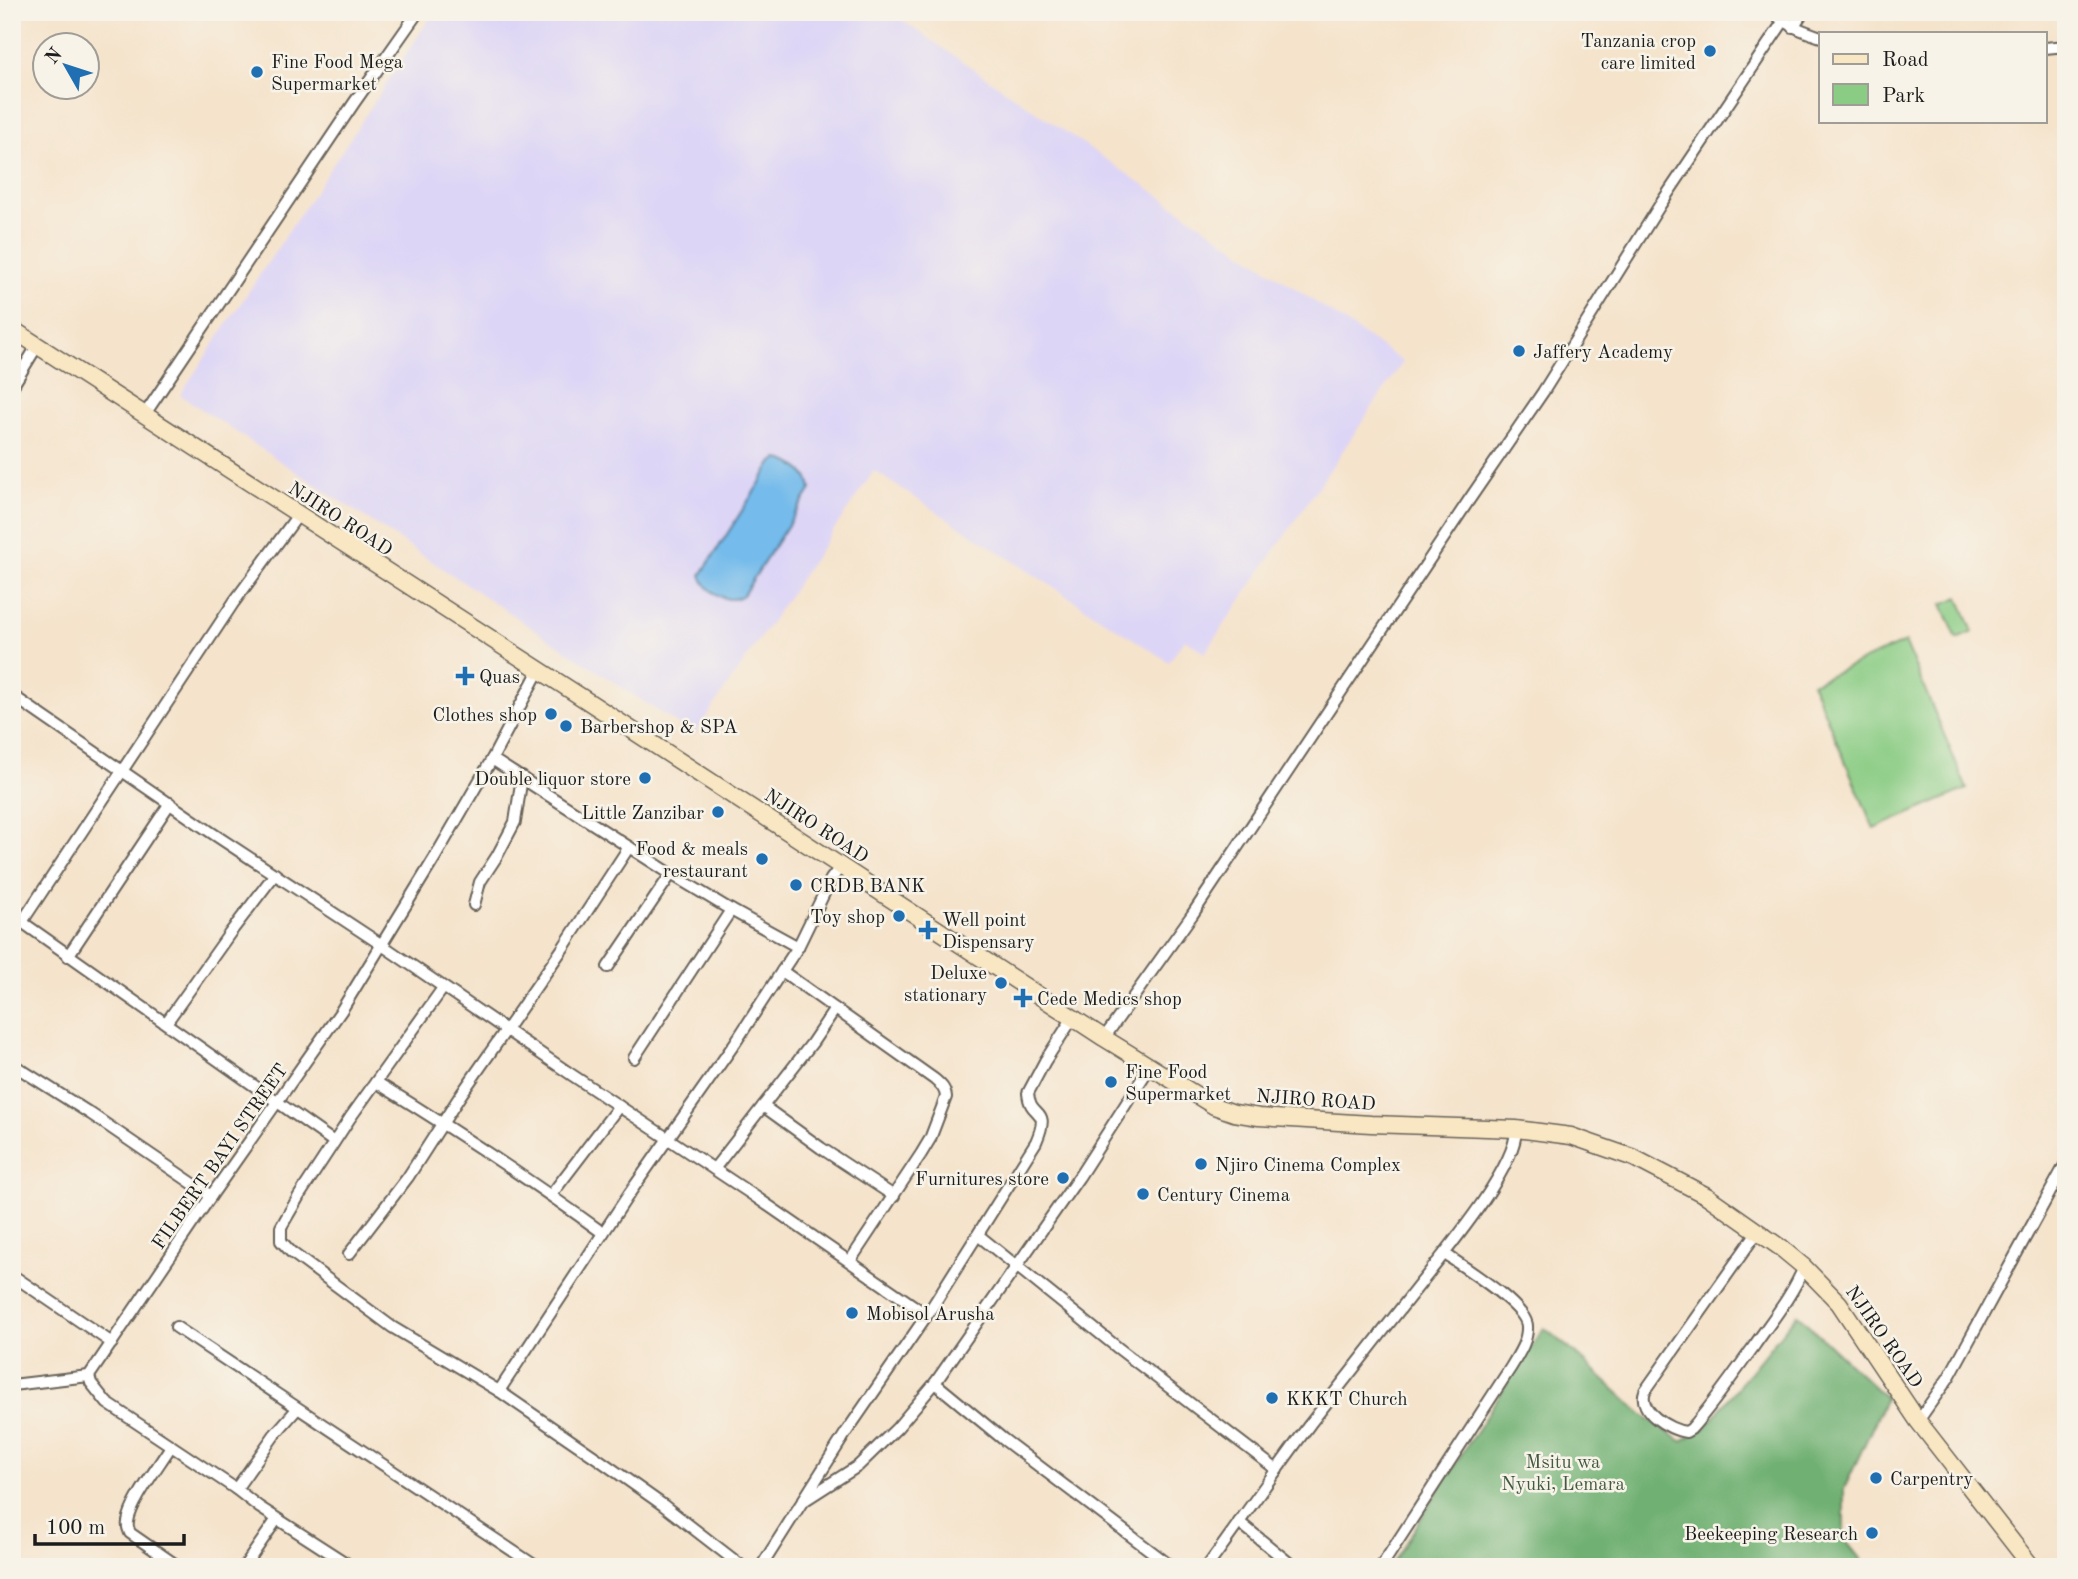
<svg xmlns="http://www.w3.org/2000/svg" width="2078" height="1579" font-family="'Old Standard TT',serif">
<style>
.built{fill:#ddd5f6}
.green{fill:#8acc84;stroke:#537450;stroke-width:2}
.forest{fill:#6fb072;stroke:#466647;stroke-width:2}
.water{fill:#74bbeb;stroke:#486c84;stroke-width:2}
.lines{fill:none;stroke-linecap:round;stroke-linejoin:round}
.street-casing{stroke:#686259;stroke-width:14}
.secondary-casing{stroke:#686259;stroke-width:19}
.street{stroke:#fff;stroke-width:10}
.secondary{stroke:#f9e7c3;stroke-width:16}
.poi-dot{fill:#1f6fb2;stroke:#f7f3e8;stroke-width:2.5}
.labels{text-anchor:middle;stroke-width:5;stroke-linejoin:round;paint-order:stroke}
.poi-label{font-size:19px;fill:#1c1c1c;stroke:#f7f3e8;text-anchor:start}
.street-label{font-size:19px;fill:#1c1c1c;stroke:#f7f3e8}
.park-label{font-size:19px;fill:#425a40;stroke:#f7f3e8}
</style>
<rect width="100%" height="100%" fill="#f7f3e8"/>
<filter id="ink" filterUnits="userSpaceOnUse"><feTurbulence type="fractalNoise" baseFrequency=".0143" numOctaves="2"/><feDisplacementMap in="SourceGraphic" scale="14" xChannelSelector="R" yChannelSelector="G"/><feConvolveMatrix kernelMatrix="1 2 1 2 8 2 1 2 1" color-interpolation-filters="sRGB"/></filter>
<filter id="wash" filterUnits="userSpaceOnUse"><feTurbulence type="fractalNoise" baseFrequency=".00686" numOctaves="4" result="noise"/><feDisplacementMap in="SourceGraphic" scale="28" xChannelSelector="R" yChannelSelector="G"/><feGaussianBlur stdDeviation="1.57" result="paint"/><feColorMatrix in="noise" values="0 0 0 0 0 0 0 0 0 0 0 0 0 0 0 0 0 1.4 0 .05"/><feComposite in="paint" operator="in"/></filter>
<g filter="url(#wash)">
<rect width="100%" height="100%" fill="#f5e3cb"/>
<polygon class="built" points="434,12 890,12 1403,362 1205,653 1185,639 1169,662 874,471 694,735 180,395"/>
<g class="green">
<polygon points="1959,597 1973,632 1957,639 1942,604"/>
<polygon points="1905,642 1967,789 1874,829 1812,683"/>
</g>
<path class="forest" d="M1797,1314L1886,1398L1844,1489V1539L1867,1567H1390C1442,1487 1490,1406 1544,1328L1575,1353L1639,1412L1681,1441L1704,1429Z"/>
<path class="water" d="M778,459C793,461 810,474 811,489L743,595C728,606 705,591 701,575L773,462Z"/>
</g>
<g filter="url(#ink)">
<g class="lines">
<defs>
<g id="street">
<path d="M1772,12C1787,25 1803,31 1821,37"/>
<polyline points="1793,27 1803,12"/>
<polyline points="2045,48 2066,46"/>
<polyline points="12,387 37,346"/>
<polyline points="145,414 354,103 418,12"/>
<polyline points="12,695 212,833 382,945 572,1075 750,1193 927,1315"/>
<polyline points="492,759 671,874 731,910 798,947"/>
<polyline points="474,905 480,882 497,856 515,822 522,777"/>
<polyline points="12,915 334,1142"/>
<polyline points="22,922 234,602 298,515"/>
<polyline points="68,956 170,803"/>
<polyline points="608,967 671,874"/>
<path d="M782,971L934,1079C941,1085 945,1088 946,1097L930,1139L921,1154L850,1261"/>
<polyline points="443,988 350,1118 299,1196 281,1227 281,1241 291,1252 392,1327 499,1391 598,1459 663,1505 743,1567"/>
<polyline points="166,1023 230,933 275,874"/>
<polyline points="1104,1038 1192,915 1469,500 1543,392 1660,205 1783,22"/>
<polyline points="634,1058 731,910"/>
<polyline points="12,1064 91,1114 211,1196"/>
<path d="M376,1082C454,1130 529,1179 603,1233"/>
<polyline points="763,1106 821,1148 894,1196"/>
<polyline points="714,1169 812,1043 835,1009"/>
<polyline points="551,1195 619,1106"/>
<path d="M1758,1231L1645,1391C1637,1411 1669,1430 1686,1432L1691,1429C1714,1403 1734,1374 1754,1346C1772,1320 1792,1296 1804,1267"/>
<polyline points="978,1235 1118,1348 1277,1470"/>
<polyline points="349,1254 408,1177 460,1096 563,948 629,847"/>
<polyline points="12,1275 112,1343"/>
<polyline points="176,1327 537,1567"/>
<polyline points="935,1383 1003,1439 1172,1567"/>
<polyline points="12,1385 89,1376"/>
<polyline points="499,1391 629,1194 735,1043 782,971 798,947 831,879 841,866"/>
<polyline points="1918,1421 1949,1377 2066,1163"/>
<path d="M171,1446C160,1464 130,1503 128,1522C127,1528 128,1527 130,1533L179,1567"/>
<polyline points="236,1489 275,1434 297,1409"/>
<polyline points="805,1500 858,1466 897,1428 935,1383 1079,1177 1151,1065"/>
<polyline points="1239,1522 1294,1567"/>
<polyline points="12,1564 16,1567"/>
<polyline points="244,1567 277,1519"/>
<polyline points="352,1567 259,1507 236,1489 107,1403 91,1383 89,1376 211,1196 341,1011 434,859 492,759 539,670"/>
<path d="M761,1567L847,1431L927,1315L1036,1142C1052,1105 1030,1120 1028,1093L1045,1061L1074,1016"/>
<path d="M1207,1567C1242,1519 1275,1471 1310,1424C1343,1382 1376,1340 1409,1298C1435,1264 1517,1170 1516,1129"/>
<path d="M1381,1567L1511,1367C1518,1355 1528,1341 1527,1326C1526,1305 1463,1267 1445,1254"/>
</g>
<polyline id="secondary" points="12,329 589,702 1104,1038 1214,1106 1234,1113 1259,1117 1371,1124 1516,1129 1571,1136 1634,1158 1707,1196 1781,1248 1804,1267 1839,1303 1918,1421 2032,1567"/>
</defs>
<use href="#street" class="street-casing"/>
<use href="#secondary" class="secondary-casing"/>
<use href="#street" class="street"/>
<use href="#secondary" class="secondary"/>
</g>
</g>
<g class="poi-dot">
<circle cx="1710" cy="51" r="7"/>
<circle cx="257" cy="72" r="7"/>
<circle cx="1519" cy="351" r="7"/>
<path d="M461.5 665.5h7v7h7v7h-7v7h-7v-7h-7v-7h7z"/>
<circle cx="551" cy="714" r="7"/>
<circle cx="566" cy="726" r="7"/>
<circle cx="645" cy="778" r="7"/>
<circle cx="718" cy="812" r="7"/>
<circle cx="762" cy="859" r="7"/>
<circle cx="796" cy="885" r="7"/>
<circle cx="899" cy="916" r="7"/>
<path d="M924.5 919.5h7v7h7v7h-7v7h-7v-7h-7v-7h7z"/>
<circle cx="1001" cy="983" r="7"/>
<path d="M1019.5 987.5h7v7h7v7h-7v7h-7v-7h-7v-7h7z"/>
<circle cx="1111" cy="1082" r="7"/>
<circle cx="1201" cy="1164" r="7"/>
<circle cx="1063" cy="1178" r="7"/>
<circle cx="1143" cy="1194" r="7"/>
<circle cx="852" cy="1313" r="7"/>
<circle cx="1272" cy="1398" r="7"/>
<circle cx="1876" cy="1478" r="7"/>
<circle cx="1872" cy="1533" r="7"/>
</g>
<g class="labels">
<g class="poi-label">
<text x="1696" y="47" text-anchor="end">Tanzania crop<tspan x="1696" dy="22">care limited</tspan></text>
<text x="271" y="68">Fine Food Mega<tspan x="271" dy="22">Supermarket</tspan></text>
<text x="1533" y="358">Jaffery Academy</text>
<text x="479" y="683">Quas</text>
<text x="537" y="721" text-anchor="end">Clothes shop</text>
<text x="580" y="733">Barbershop &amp; SPA</text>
<text x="631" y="785" text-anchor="end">Double liquor store</text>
<text x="704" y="819" text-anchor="end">Little Zanzibar</text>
<text x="748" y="855" text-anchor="end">Food &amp; meals<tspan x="748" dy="22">restaurant</tspan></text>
<text x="810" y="892">CRDB BANK</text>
<text x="885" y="923" text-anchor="end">Toy shop</text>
<text x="942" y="926">Well point<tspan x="942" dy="22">Dispensary</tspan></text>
<text x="987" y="979" text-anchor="end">Deluxe<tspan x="987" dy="22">stationary</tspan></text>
<text x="1037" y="1005">Cede Medics shop</text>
<text x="1125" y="1078">Fine Food<tspan x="1125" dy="22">Supermarket</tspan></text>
<text x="1215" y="1171">Njiro Cinema Complex</text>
<text x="1049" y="1185" text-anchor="end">Furnitures store</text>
<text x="1157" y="1201">Century Cinema</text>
<text x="866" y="1320">Mobisol Arusha</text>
<text x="1286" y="1405">KKKT Church</text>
<text x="1890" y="1485">Carpentry</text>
<text x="1858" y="1540" text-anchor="end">Beekeeping Research</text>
</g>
<g class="street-label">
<text transform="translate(341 518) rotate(33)" y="7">NJIRO ROAD</text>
<text transform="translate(817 825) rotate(33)" y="7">NJIRO ROAD</text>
<text transform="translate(1316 1099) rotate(4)" y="7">NJIRO ROAD</text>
<text transform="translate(219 1156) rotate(-55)" y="7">FILBERT BAYI STREET</text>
<text transform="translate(1885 1336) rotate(55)" y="7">NJIRO ROAD</text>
</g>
<g class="park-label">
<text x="1563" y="1468">Msitu wa<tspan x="1563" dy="22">Nyuki, Lemara</tspan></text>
</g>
</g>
<rect width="2078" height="1579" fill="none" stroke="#f7f3e8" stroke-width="42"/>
<rect x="1819" y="32" width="228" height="91" fill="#f7f3e8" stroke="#9f9d96" stroke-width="2"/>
<rect x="1833" y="54" width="35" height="10" fill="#f9e7c3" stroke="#9f9d96" stroke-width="2"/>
<text x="1882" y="66" font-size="21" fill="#1c1c1c">Road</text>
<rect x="1833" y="84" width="35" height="21" fill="#8acc84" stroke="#9f9d96" stroke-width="2"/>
<text x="1882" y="102" font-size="21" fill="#1c1c1c">Park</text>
<g transform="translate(66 66) rotate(309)"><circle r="33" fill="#f7f3e8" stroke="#9f9d96" stroke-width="2"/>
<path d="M0-5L12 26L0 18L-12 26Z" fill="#1f6fb2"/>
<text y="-10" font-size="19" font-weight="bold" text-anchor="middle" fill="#1c1c1c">N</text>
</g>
<path d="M35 1534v10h149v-10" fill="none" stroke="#1c1c1c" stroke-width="3.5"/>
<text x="46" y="1534" font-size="21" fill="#1c1c1c" stroke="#f7f3e8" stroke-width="5" paint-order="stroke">100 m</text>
</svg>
